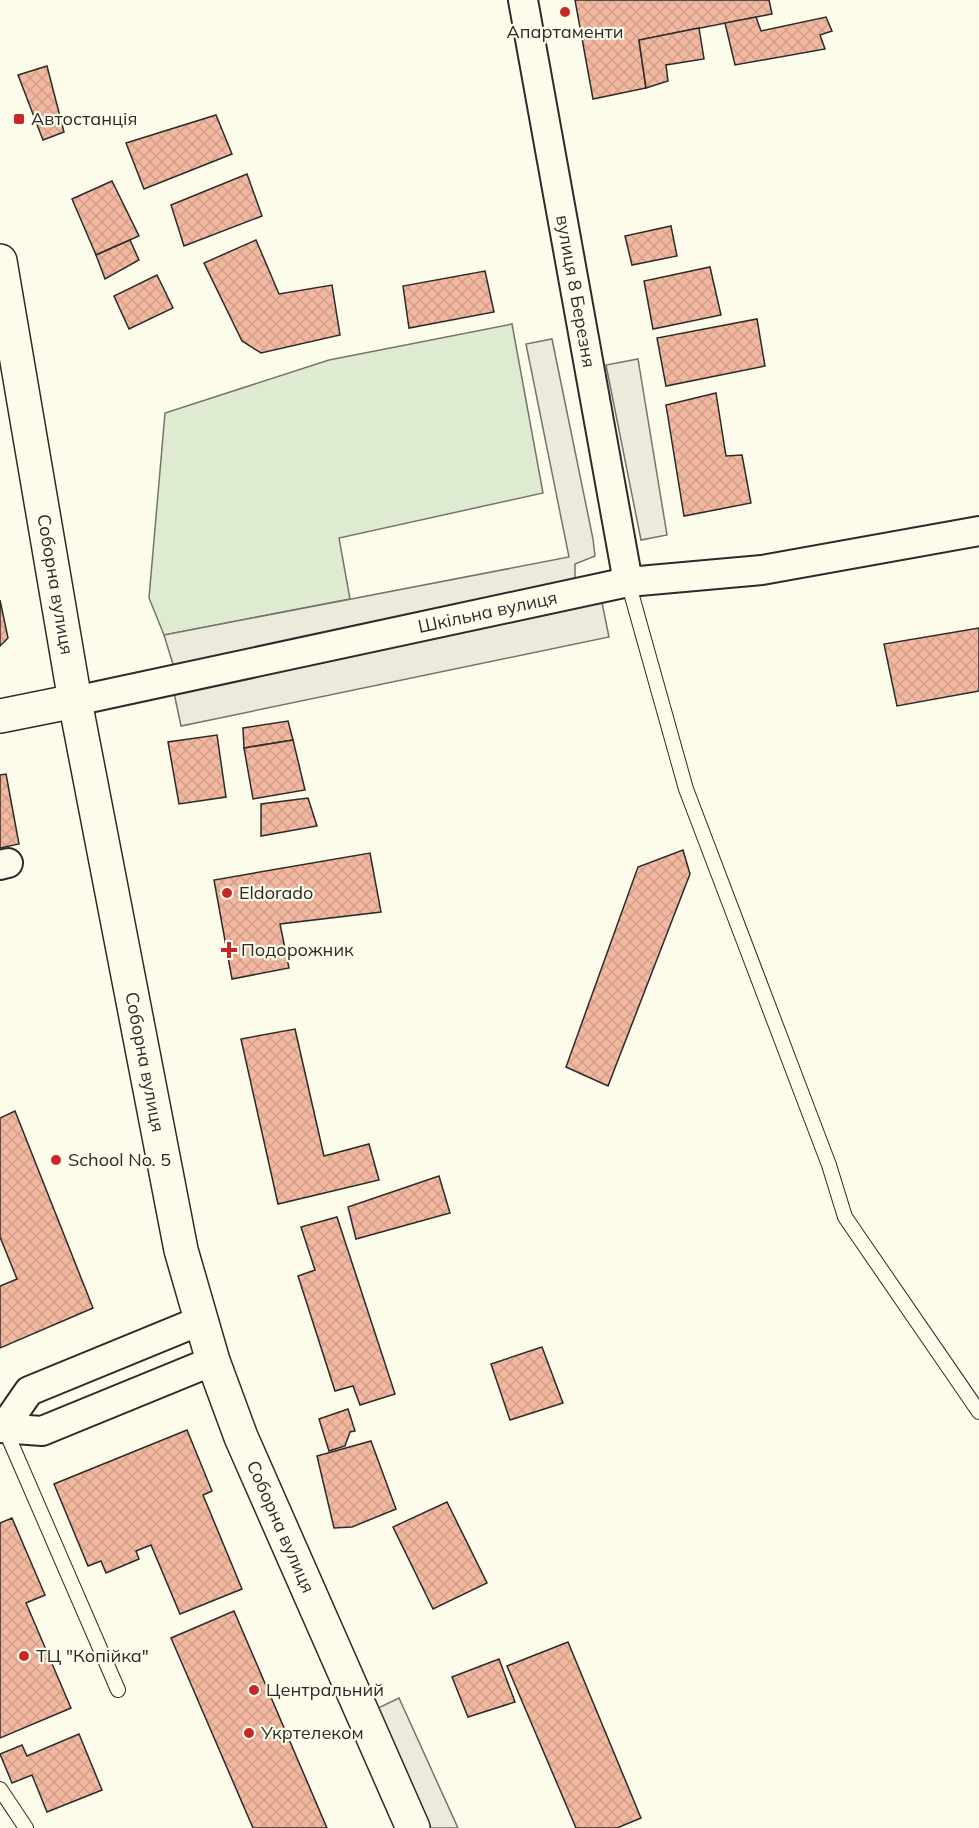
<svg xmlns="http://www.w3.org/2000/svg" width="979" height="1828" font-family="Mulish,sans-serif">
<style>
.park{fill:#deebd1;stroke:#74746e;stroke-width:1.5}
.parking{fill:#eceadb;stroke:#74746e;stroke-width:1.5}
.building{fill:url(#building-cross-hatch);stroke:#2b2b2b;stroke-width:1.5}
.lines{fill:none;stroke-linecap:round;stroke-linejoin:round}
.lane-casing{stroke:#2b2b2b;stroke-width:16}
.street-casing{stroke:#2b2b2b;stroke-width:32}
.secondary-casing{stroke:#2b2b2b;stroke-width:36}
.primary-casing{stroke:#2b2b2b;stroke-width:36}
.lane{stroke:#fdfbea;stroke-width:14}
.street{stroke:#fdfbea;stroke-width:28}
.secondary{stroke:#fdfbea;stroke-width:33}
.primary{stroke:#fdfbea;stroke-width:33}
.poi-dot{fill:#c62828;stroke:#fdfbea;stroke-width:2}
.labels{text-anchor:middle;stroke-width:4.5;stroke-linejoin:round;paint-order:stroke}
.poi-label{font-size:18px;fill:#2b2b2b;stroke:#fdfbea;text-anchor:start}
.street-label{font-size:18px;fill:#2b2b2b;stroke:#fdfbea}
</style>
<defs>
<pattern id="building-cross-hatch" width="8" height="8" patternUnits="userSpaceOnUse" patternTransform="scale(1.5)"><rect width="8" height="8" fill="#f2b8a0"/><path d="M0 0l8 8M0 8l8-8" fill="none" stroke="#d09e8a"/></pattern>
</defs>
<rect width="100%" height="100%" fill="#fdfbea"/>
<polygon class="park" points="512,324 543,493 339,538 350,599 164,635 149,598 165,413 329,360"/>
<g class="parking">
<polygon points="552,339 593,539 595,556 575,564 575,589 176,674 164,635 569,557 526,344"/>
<polygon points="638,359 667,535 641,540 606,365"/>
<polygon points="601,598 609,637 181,726 173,688"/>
<polygon points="399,1698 458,1828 431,1828 376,1709"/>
</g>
<g class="building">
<polygon points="575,0 769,0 772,14 639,40 646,88 593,99"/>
<polygon points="756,17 761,31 826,17 832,31 820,35 825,49 735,65 725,23"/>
<polygon points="699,28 704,59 666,65 668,81 646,88 639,40"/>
<polygon points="47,66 64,132 43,140 18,75"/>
<polygon points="216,115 232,154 144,189 126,143"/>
<polygon points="247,174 262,216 184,246 171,205"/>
<polygon points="112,181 139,236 96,255 72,199"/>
<polygon points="671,226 677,256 632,265 625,236"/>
<polygon points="130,240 139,260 105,279 96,255"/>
<polygon points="256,240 279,294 332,285 340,335 261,353 242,341 204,263"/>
<polygon points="710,267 721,315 653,329 644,281"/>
<polygon points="485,271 494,312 409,328 403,286"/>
<polygon points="157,275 173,308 129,329 114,296"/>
<polygon points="757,319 765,366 666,386 657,338"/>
<polygon points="716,393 726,456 742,455 751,503 684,516 666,405"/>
<polygon points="0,600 8,638 0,646"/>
<polygon points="979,628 979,691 897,706 884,644"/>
<polygon points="288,721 293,740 244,748 243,728"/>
<polygon points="217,735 226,797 179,804 168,742"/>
<polygon points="293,740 305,790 253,799 244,748"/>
<polygon points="6,774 19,844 0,848 0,775"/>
<polygon points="308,798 317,826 261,836 261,804"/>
<polygon points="683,850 690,874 608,1086 566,1067 638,867"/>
<polygon points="370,853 381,912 280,924 289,968 232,979 214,880"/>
<polygon points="295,1029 324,1156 369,1144 379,1180 278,1204 241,1039"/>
<polygon points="15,1111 93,1308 0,1348 0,1286 17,1279 0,1237 0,1118"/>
<polygon points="439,1176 450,1213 356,1239 348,1207"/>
<polygon points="337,1217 395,1394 360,1405 353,1386 335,1391 298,1276 315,1270 301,1227"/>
<polygon points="542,1347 563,1403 510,1420 491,1364"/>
<polygon points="348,1409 355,1431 350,1432 345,1446 329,1451 319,1419"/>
<polygon points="187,1430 212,1491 203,1495 242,1589 180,1614 151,1545 136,1551 139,1559 106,1573 101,1561 88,1566 54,1484"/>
<polygon points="371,1441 396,1509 352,1527 334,1528 317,1456"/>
<polygon points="447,1502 487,1583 433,1609 393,1527"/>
<polygon points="12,1518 45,1595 26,1603 71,1708 0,1738 0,1523"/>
<polygon points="234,1611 327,1828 253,1828 171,1638"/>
<polygon points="568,1642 641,1818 617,1828 576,1828 507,1666"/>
<polygon points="499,1659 515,1702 468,1717 452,1677"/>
<polygon points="79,1734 102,1790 47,1812 32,1775 12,1783 0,1754 22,1745 27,1756"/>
</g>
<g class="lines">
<defs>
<g id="lane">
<polyline points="628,582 686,789 829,1165 845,1217 979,1412"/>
<polyline points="4,1427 118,1690"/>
<polyline points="0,1789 26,1828"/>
</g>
<g id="street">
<path id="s1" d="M523,0L628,582"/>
<path id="s2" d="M75,701L628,582L762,570L979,531"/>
<polyline points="0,865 8,863"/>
<polyline points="4,1427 29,1391 202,1320"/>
<polyline points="0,1428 42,1431 213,1361"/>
</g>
<polyline id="secondary" points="0,716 75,701"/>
<g id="primary">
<path id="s3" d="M0,261L75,701L181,1250L213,1361L241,1437L413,1828"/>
</g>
</defs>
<use href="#lane" class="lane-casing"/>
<use href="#street" class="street-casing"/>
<use href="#secondary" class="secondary-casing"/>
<use href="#primary" class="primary-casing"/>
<use href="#lane" class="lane"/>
<use href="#street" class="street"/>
<use href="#secondary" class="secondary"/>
<use href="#primary" class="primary"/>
</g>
<g class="poi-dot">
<circle cx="565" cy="12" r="6"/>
<rect x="13" y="113" width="12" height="12" rx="3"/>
<circle cx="227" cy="893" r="6"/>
<path d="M226 941h6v6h6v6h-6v6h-6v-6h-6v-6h6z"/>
<circle cx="56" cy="1160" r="6"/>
<circle cx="24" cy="1656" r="6"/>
<circle cx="254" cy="1690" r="6"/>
<circle cx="249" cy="1733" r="6"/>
</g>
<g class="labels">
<g class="poi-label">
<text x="565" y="38" text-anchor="middle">Апартаменти</text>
<text x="31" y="125">Автостанція</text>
<text x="239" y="899">Eldorado</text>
<text x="241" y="956">Подорожник</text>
<text x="68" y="1166">School No. 5</text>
<text x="36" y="1662">ТЦ "Копійка"</text>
<text x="266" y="1696">Центральний</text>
<text x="261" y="1739">Укртелеком</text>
</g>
<g class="street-label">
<text dy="6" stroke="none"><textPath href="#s1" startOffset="296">вулиця 8 Березня</textPath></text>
<text dy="6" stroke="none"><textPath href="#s3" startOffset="328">Соборна вулиця</textPath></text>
<text dy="6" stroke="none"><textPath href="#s2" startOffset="422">Шкільна вулиця</textPath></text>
<text dy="6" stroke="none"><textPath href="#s3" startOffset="814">Соборна вулиця</textPath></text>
<text dy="6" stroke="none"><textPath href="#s3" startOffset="1300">Соборна вулиця</textPath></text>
</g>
</g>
</svg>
